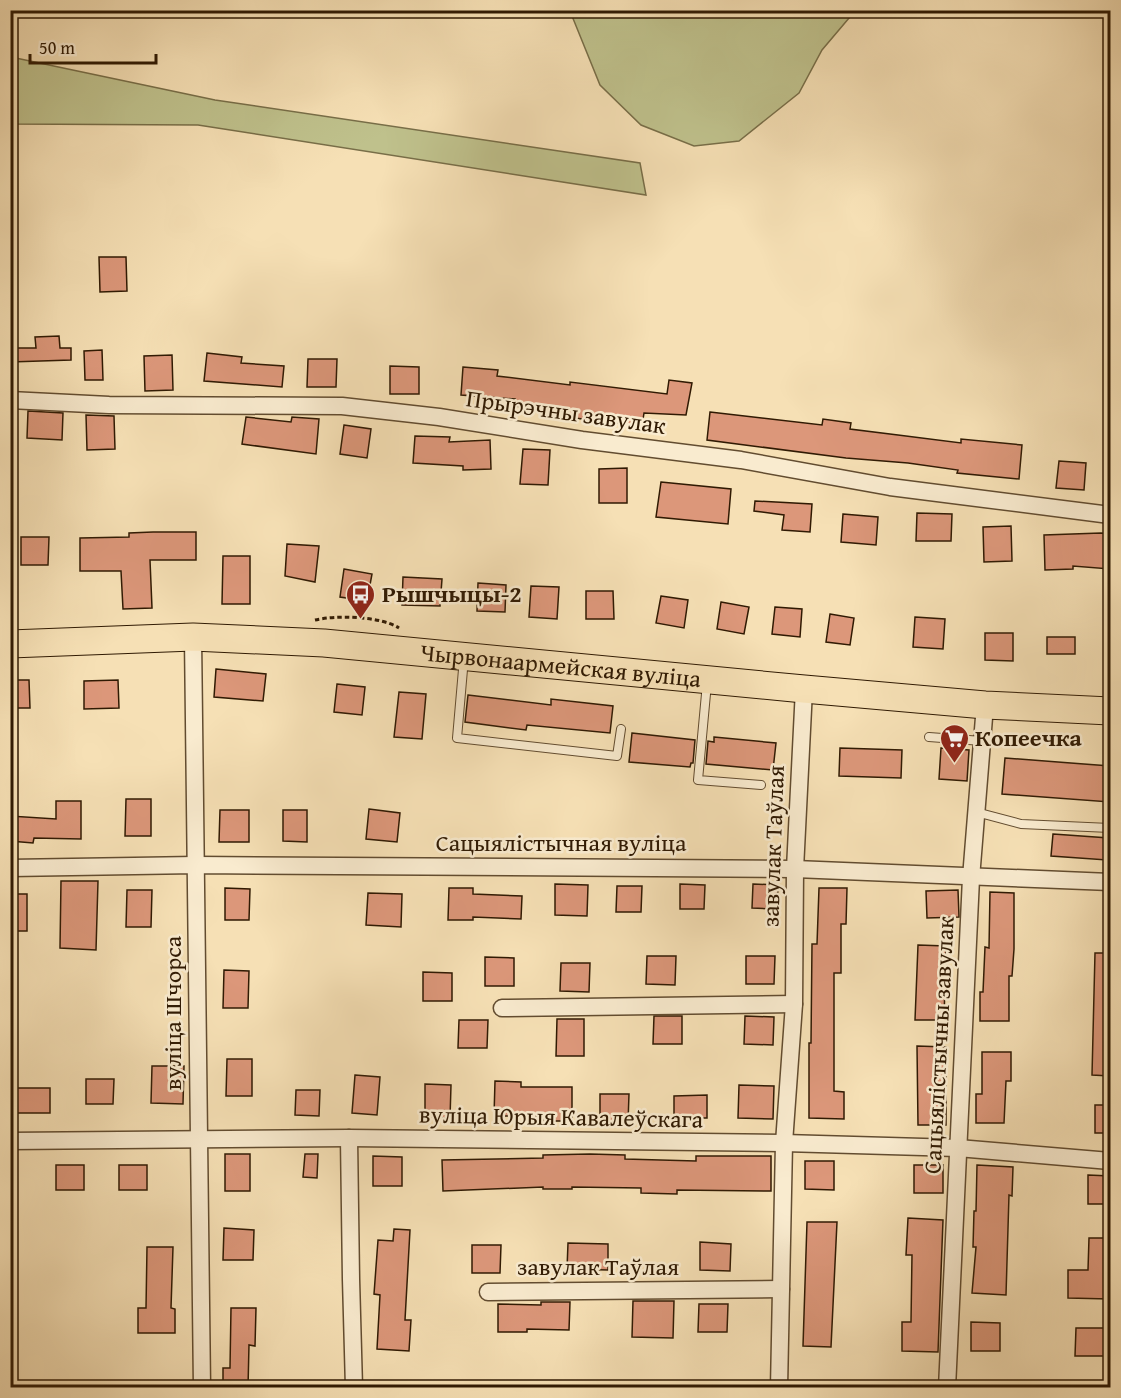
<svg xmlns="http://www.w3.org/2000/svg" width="1121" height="1398" font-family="'Gentium Book Plus',serif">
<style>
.green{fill:#bfc18c;stroke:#786e48;stroke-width:1.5}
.building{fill:#dc977a;stroke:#301a03;stroke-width:1.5}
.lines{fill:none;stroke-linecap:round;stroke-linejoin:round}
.service-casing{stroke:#624c30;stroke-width:10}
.minor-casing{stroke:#624c30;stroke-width:19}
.trunk-casing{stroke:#301a03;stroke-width:29}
.path{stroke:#301a03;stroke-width:3;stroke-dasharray:4.5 3;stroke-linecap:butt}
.service{stroke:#f9ebcf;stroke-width:8}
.minor{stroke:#f9ebcf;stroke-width:16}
.trunk{stroke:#f6e0b5;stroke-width:27}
.labels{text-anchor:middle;stroke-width:5;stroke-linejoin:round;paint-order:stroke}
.street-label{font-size:24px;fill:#301a03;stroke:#f9ebcf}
.poi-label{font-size:24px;font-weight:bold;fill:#301a03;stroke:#f9ebcf;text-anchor:start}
</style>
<rect width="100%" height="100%" fill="#f6e0b5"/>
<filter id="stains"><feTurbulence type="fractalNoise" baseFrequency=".00333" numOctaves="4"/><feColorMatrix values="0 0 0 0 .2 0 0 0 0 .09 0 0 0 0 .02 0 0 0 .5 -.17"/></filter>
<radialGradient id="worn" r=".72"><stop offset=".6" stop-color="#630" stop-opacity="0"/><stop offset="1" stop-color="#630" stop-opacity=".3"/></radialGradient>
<g class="green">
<polygon points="570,11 855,11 822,50 799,93 739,141 694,146 641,125 600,85"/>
<polygon points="11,57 215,100 640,163 646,195 198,125 11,124"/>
</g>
<g class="building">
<polygon points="99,257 126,257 127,291 100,292"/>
<polygon points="59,336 60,348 71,348 71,360 10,362 10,348 36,348 35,337"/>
<polygon points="102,350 103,380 85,380 84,351"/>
<polygon points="207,353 242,357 241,363 284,366 282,387 204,381"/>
<polygon points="172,355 173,390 145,391 144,356"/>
<polygon points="308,359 337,359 336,387 307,387"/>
<polygon points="390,366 419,367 419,394 390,394"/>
<polygon points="463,367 498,370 497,376 570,385 570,382 667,394 669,380 692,383 686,415 644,413 642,426 566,417 566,412 514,406 515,399 461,395"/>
<polygon points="28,411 63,413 62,440 27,438"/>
<polygon points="710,412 822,425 823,419 851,423 850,429 898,435 961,443 961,439 1022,445 1019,479 957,473 958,470 908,463 846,458 707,440"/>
<polygon points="86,415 114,416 115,449 87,450"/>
<polygon points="246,417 291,422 292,417 319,419 316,454 242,444"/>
<polygon points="344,425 371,429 367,458 340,454"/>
<polygon points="415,436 450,437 449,442 490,440 491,469 463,470 463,466 413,463"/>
<polygon points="523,449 550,450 548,485 520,484"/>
<polygon points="1059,461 1086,463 1084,490 1056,488"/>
<polygon points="627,468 627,503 599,503 599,469"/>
<polygon points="661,482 731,489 728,524 656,517"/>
<polygon points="755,501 812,504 810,532 782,530 784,515 754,511"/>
<polygon points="917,513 952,514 951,541 916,541"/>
<polygon points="843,514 878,517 876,545 841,542"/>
<polygon points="1011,526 1012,561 984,562 983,527"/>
<polygon points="153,532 196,532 196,560 150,560 152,608 123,609 121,571 80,571 80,538 129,537 129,533"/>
<polygon points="1101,533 1110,534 1110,569 1073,566 1073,569 1045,570 1044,535"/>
<polygon points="21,537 49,537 48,565 21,565"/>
<polygon points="287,544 319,546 315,582 285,576"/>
<polygon points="223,556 250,556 250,604 222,604"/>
<polygon points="344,569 372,574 367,601 340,597"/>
<polygon points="403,577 442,579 440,606 402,605"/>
<polygon points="478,583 506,585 505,612 477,611"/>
<polygon points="531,586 559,587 557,619 529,617"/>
<polygon points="586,591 613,591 614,619 586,619"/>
<polygon points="661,596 688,600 684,628 656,623"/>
<polygon points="721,602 749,607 744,634 717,629"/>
<polygon points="775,607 802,609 800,637 772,634"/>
<polygon points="830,614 854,618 850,645 826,642"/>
<polygon points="915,617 945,619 943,649 913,647"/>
<polygon points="985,633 1013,633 1013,661 985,660"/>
<rect x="1047" y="637" width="28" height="17"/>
<polygon points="216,669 266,674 263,701 214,697"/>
<polygon points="10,680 29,680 30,708 10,708"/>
<polygon points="118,680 119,708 84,709 84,681"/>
<polygon points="337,684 365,687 362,715 334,712"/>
<polygon points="399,692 426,694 422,739 394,737"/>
<polygon points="468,695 551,705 551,699 613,706 610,733 527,725 526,730 465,722"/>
<polygon points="632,733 695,740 693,763 691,763 690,767 629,762"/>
<polygon points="714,737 776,743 773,770 706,764 708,741 714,742"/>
<polygon points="840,748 902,750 901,778 839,776"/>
<polygon points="941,748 969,750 967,781 939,779"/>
<polygon points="1005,758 1110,766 1110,802 1002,794"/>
<polygon points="126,799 151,799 151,836 125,836"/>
<polygon points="56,801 81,801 81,839 34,838 33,843 10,841 10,816 56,819"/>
<polygon points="369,809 400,813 397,842 366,839"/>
<polygon points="220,810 249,810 249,842 219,842"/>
<polygon points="283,810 307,810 307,842 283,841"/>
<polygon points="1053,834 1109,838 1107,860 1051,856"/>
<polygon points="61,881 98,881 96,950 60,948"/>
<polygon points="555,884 588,885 587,916 555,915"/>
<polygon points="680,884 705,885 704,909 680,909"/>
<polygon points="753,884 778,885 777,909 752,908"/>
<polygon points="617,886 642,886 641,912 616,912"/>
<polygon points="225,888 250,889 249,920 225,920"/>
<polygon points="449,888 473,888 473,894 522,896 521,919 473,917 473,920 448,920"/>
<polygon points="819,888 847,888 846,924 841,924 841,973 834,973 834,1091 844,1092 844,1119 809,1118 809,1043 811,1043 812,944 817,944"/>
<polygon points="127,890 152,890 151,927 126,927"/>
<polygon points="958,890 959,917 927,918 926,891"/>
<polygon points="990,892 1014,893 1014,949 1012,976 1009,976 1009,1021 980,1021 980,992 983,992 985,947 989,948"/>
<polygon points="368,893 402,894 401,927 366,925"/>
<rect x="10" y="894" width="17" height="37"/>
<polygon points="918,945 946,946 944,1020 915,1020"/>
<polygon points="1095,953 1110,953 1110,1076 1092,1075"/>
<polygon points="647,956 676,956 675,985 646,984"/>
<polygon points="746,956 775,956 774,984 746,984"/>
<polygon points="485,957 514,958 514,986 485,986"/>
<polygon points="561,963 590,963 589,992 560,991"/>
<polygon points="224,970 249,971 248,1008 223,1008"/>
<polygon points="423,972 452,973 452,1001 423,1001"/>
<polygon points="654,1016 682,1016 682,1044 653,1044"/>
<polygon points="745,1016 774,1017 773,1045 744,1044"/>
<polygon points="557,1019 584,1019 584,1056 556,1056"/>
<polygon points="459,1020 488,1020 487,1048 458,1048"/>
<polygon points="917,1046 946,1047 946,1125 918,1125"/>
<polygon points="982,1052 1011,1052 1011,1081 1006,1081 1004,1123 976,1123 976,1094 982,1094"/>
<polygon points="227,1059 252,1059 252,1096 226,1096"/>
<polygon points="152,1066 184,1066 183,1104 151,1103"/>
<polygon points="355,1075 380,1077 377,1115 352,1113"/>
<polygon points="86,1079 114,1079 113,1104 86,1104"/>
<polygon points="495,1081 521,1082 521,1087 572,1087 572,1121 543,1121 543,1116 494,1116"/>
<polygon points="425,1084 451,1085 450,1118 425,1117"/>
<polygon points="739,1085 774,1086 773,1119 738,1118"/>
<rect x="10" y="1088" width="40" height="25"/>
<polygon points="296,1090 320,1090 319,1116 295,1115"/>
<polygon points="600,1094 629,1094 628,1123 600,1123"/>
<polygon points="707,1095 707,1118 674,1118 674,1096"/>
<rect x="1095" y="1105" width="15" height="28"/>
<rect x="225" y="1154" width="25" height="37"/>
<polygon points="305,1154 318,1154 317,1178 303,1177"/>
<polygon points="590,1154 625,1155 625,1159 696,1161 696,1156 771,1156 771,1191 677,1190 677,1194 641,1193 641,1188 572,1187 572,1189 543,1189 543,1187 443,1191 442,1160 543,1158 543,1155"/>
<polygon points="373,1156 402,1157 402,1186 373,1186"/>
<polygon points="805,1161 834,1161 834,1190 805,1189"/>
<rect x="56" y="1165" width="28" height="25"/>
<rect x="119" y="1165" width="28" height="25"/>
<rect x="914" y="1165" width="29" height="28"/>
<polygon points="977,1165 1013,1167 1012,1196 1009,1195 1006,1295 972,1293 976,1247 973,1247 974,1211 976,1211"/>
<polygon points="1088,1175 1110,1176 1110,1204 1088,1204"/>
<polygon points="908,1218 943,1220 938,1352 902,1351 902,1322 911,1322 912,1255 906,1255"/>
<polygon points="807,1222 837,1222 831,1347 803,1346"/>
<polygon points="224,1228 254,1230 253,1260 223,1260"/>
<polygon points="394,1229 410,1230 405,1320 411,1320 409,1351 377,1349 380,1295 374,1294 378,1240 393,1241"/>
<polygon points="1089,1238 1110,1238 1109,1299 1068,1298 1068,1270 1088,1270"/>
<polygon points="700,1242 731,1244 730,1271 700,1270"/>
<polygon points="568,1243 608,1244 608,1270 567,1269"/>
<polygon points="472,1245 501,1245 500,1273 472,1273"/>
<polygon points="147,1247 173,1247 171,1308 175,1309 175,1333 138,1333 138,1308 146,1308"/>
<polygon points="633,1301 674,1301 673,1338 632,1337"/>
<polygon points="541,1302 570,1302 569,1330 527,1329 527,1332 498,1332 498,1304 541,1305"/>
<polygon points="699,1304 728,1304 727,1332 698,1332"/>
<polygon points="231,1308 256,1308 255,1346 249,1345 248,1388 223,1388 223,1368 230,1368"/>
<polygon points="971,1322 1000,1323 1000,1351 971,1351"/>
<polygon points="1076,1328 1105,1328 1104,1356 1075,1356"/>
</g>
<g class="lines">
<defs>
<g id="service">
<polyline points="464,658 457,738 617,756 621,729"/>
<polyline points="707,683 698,780 761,785"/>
<polyline points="929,737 982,741"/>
<polyline points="976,812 1021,824 1110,828"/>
</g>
<g id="minor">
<polyline points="10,400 109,405 342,406 439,417 582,440 741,460 890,487 1110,515"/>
<polyline points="193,637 202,1388"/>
<polyline points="10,868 196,865 795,869 1110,882"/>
<polyline points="502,1008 794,1004"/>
<polyline points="349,1138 351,1279 354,1388"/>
<polyline points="10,1141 349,1138 784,1143 958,1148 1110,1161"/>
<polyline points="488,1292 781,1289"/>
<polyline points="779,1388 784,1143 794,1004 795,869 804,689"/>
<polyline points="947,1388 971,878 985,705"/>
</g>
<g id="trunk">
<path id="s1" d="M10,644L193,637L324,643L804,689L985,705L1110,711"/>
</g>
</defs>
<use href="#service" class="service-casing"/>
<use href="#minor" class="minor-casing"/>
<use href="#trunk" class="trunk-casing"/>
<path class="path" d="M315,620C337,615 380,616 399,628"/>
<use href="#service" class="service"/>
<use href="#minor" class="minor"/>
<use href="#trunk" class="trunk"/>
</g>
<defs>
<symbol id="bus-pin" viewBox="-11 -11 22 30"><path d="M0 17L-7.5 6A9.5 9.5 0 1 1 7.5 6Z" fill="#8f2418" stroke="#f9ebcf"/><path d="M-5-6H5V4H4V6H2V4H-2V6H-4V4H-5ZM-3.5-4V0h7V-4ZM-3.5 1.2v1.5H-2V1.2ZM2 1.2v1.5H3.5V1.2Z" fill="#fff"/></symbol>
<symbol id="supermarket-pin" viewBox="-11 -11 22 30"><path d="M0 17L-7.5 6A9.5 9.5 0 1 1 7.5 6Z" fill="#8f2418" stroke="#f9ebcf"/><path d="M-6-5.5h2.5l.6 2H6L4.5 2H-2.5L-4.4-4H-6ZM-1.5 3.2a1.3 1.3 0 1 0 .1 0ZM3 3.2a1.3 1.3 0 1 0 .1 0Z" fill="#fff"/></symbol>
</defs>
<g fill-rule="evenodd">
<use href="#bus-pin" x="344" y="578" width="33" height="45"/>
<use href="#supermarket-pin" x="938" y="722" width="33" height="45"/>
</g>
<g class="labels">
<g class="street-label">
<text transform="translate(566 412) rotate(8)" y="8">Прырэчны завулак</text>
<text dy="8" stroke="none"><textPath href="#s1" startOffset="552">Чырвонаармейская вуліца</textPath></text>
<text x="561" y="851">Сацыялістычная вуліца</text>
<text transform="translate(773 846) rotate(-88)" y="8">завулак Таўлая</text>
<text transform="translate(173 1013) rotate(-90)" y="8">вуліца Шчорса</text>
<text transform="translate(939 1045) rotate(-87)" y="8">Сацыялістычны завулак</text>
<text transform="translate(561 1117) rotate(1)" y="8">вуліца Юрыя Кавалеўскага</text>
<text x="598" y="1275">завулак Таўлая</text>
</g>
<g class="poi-label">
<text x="382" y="602">Рышчыцы-2</text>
<text x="975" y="746">Копеечка</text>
</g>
</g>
<rect width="1121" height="1398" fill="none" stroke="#f6e0b5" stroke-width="36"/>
<rect x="12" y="12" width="1097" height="1374" fill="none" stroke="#301a03" stroke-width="3"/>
<rect x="18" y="18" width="1085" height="1362" fill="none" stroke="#301a03" stroke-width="1.5"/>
<path d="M30 54v9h126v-9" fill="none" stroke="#301a03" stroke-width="3"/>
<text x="39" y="54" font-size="18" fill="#301a03" stroke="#f9ebcf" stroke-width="4.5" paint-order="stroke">50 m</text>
<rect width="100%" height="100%" filter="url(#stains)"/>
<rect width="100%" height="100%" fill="url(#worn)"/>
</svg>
